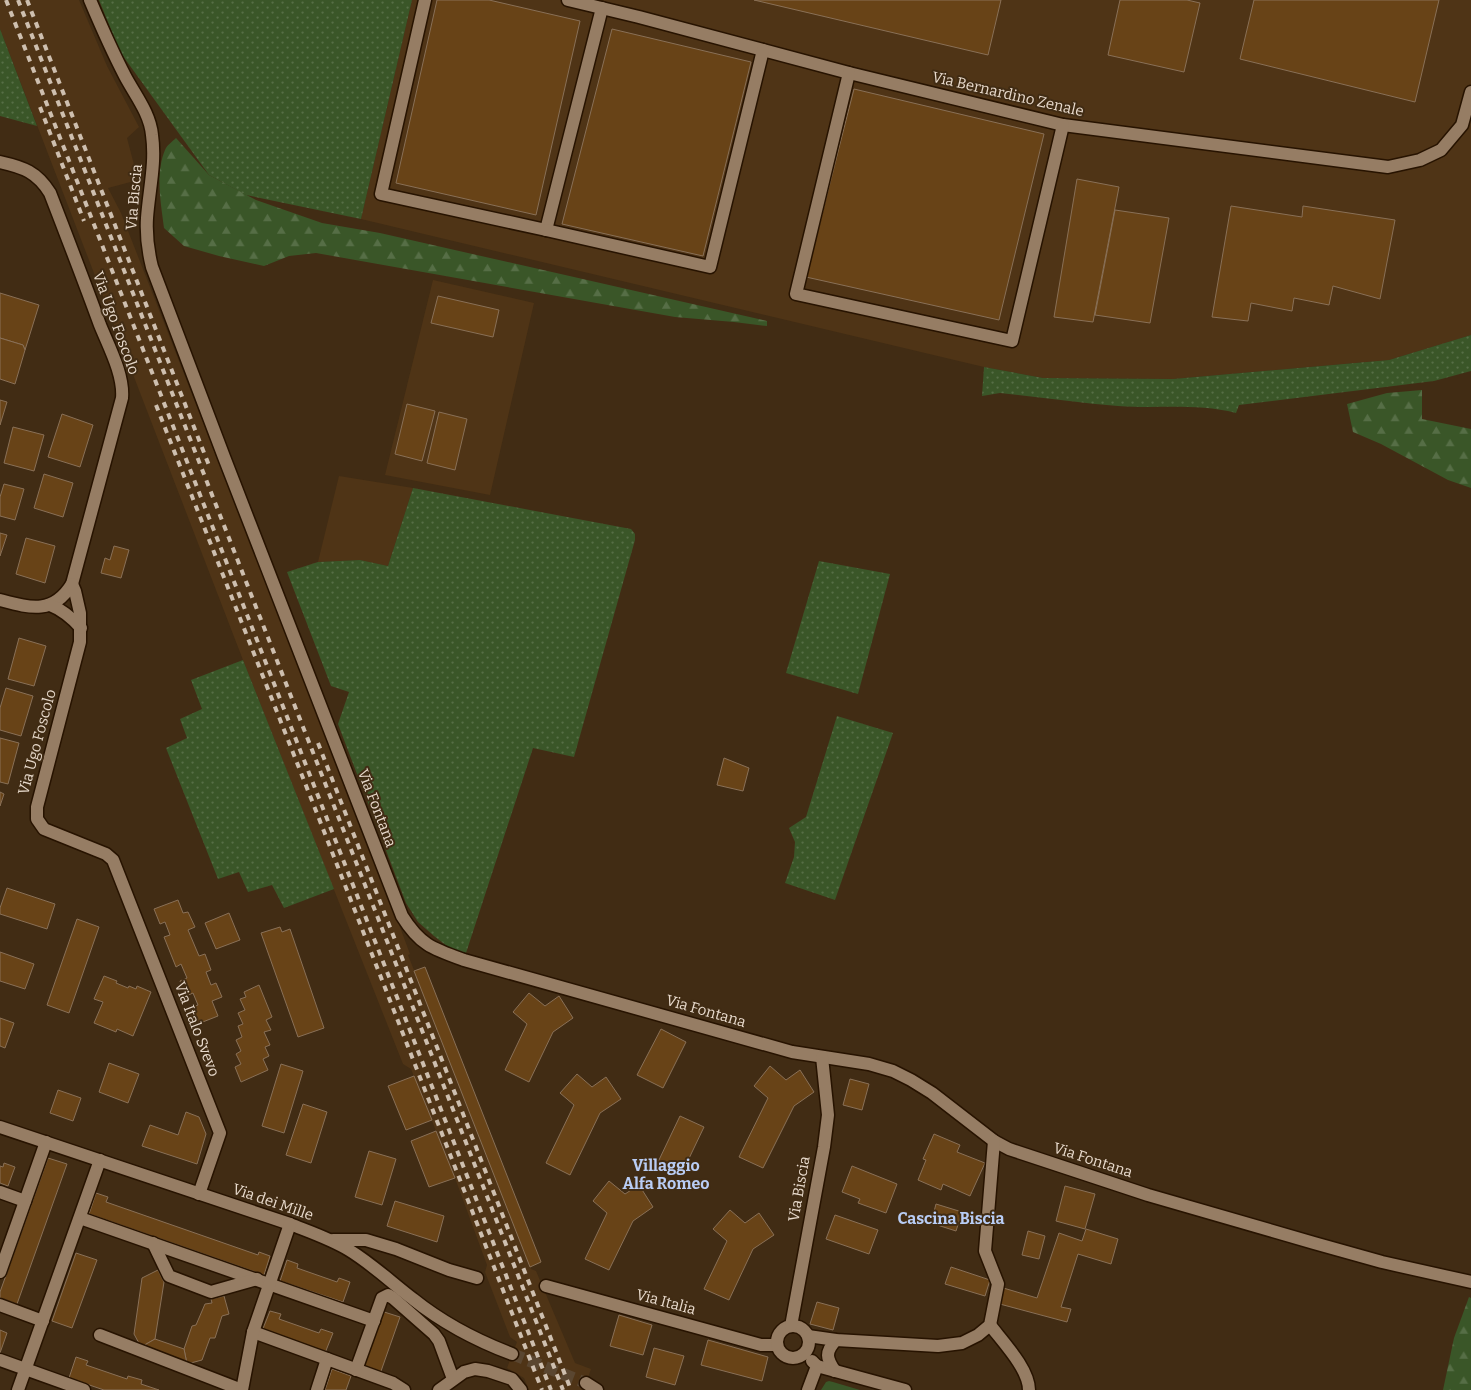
<svg xmlns="http://www.w3.org/2000/svg" width="1471" height="1390" font-family="Bitter,serif">
<style>
.built{fill:#4f3416}
.grass{fill:url(#grass-dots)}
.forest{fill:url(#forest-firs)}
.park{fill:#3a5628}
.building{fill:#684317;stroke:#897057}
.lines{fill:none;stroke-linecap:round;stroke-linejoin:round}
.minor-tunnel{stroke:#5a4630;stroke-width:12;stroke-dasharray:12 6;stroke-linecap:butt}
.minor-casing{stroke:#271300;stroke-width:15}
.minor{stroke:#967d64;stroke-width:12}
.rail{stroke:#cebfaf;stroke-width:4;stroke-dasharray:6 6;stroke-linecap:butt}
.labels{text-anchor:middle;stroke-width:4;stroke-linejoin:round;paint-order:stroke}
.street-label{font-size:15px;fill:#e8dacc;stroke:#412c14}
.neighbourhood-label{font-size:16px;font-weight:bold;fill:#b9cdf5;stroke:#412c14}
</style>
<defs>
<pattern id="grass-dots" width="8" height="8" patternUnits="userSpaceOnUse" patternTransform="scale(1.25)"><rect width="8" height="8" fill="#3a5628"/><path d="M2 2h.1M6 6h.1" fill="none" stroke="#566e46" stroke-width="1.8" stroke-linecap="round"/></pattern>
<pattern id="forest-firs" width="22" height="20" patternUnits="userSpaceOnUse" patternTransform="scale(1.25)"><rect width="22" height="20" fill="#3a5628"/><path d="M5 1l3.5 6h-7zM16 11l3.5 6h-7z" fill="#566e46"/></pattern>
</defs>
<rect width="100%" height="100%" fill="#412c14"/>
<g class="built">
<polygon points="0,0 79,0 107,66 139,127 127,138 138,180 108,188 121,213 388,895 410,954 408,955 531,1269 536,1271 575,1363 591,1369 584,1390 529,1390 524,1378 507,1368 517,1342 510,1337 485,1272 487,1265 455,1178 411,1069 403,1064 243,660 0,29"/>
<polygon points="412,0 1471,0 1471,335 1389,360 1173,379 1043,378 984,367 361,219"/>
<polygon points="433,280 534,303 490,495 385,475"/>
<polygon points="339,476 413,488 388,566 360,560 318,562"/>
</g>
<g class="grass">
<polygon points="99,0 412,0 361,219 246,195 209,175 120,52"/>
<polygon points="0,29 37,126 0,116"/>
<path d="M1471,335V371L1434,381L1239,405L1236,413C1197,403 1158,409 1118,406C1079,403 1039,397 1000,393L982,396L984,367L1043,378L1173,379L1389,360Z"/>
<polygon points="413,488 631,529 635,534 635,540 574,757 533,748 466,953 451,949 434,936 418,922 406,903 338,724 349,692 331,686 287,572 318,562 360,560 388,566"/>
<polygon points="819,561 890,574 858,694 786,673"/>
<polygon points="243,660 334,889 284,908 272,885 248,892 239,872 218,879 166,748 187,738 180,719 202,709 191,680"/>
<polygon points="837,716 893,733 835,900 785,883 794,857 795,842 789,828 806,817"/>
</g>
<g class="forest">
<path d="M176,138L209,175L256,200L322,223L380,233L767,321V326L734,322L675,317L316,253L289,256L264,266L219,256L184,246L164,228C161,203 155,174 165,150C167,145 172,142 176,138Z"/>
<polygon points="1422,390 1422,419 1471,429 1471,488 1448,480 1381,444 1353,432 1347,404 1387,393"/>
<polygon points="1469,1297 1471,1298 1471,1390 1443,1390 1454,1338"/>
</g>
<polygon class="park" points="829,1381 833,1382 860,1390 821,1390 826,1382"/>
<g class="building">
<polygon points="437,0 489,0 580,21 536,215 396,183"/>
<polygon points="754,0 1001,0 988,55"/>
<polygon points="1120,0 1187,0 1200,3 1184,72 1108,55"/>
<polygon points="1254,0 1439,0 1415,102 1240,59"/>
<polygon points="612,29 751,62 703,256 562,224"/>
<polygon points="854,89 1044,134 999,320 806,277"/>
<polygon points="1077,179 1119,187 1093,322 1054,317"/>
<polygon points="1231,206 1302,217 1303,206 1395,220 1380,299 1333,286 1329,305 1294,298 1292,311 1251,303 1248,321 1212,317"/>
<polygon points="1115,210 1169,218 1150,323 1095,315"/>
<polygon points="0,293 39,305 25,350 23,345 0,338"/>
<polygon points="438,296 499,310 493,337 431,323"/>
<polygon points="0,338 23,345 25,350 15,384 0,379"/>
<polygon points="0,400 7,402 0,425"/>
<polygon points="407,404 435,411 422,461 395,454"/>
<polygon points="439,412 467,419 455,470 427,463"/>
<polygon points="62,414 93,425 80,467 48,457"/>
<polygon points="13,427 44,435 34,471 4,463"/>
<polygon points="44,474 73,483 63,517 34,508"/>
<polygon points="4,484 24,489 15,520 0,516 0,497"/>
<polygon points="0,533 7,535 0,556"/>
<polygon points="26,538 55,546 45,583 16,574"/>
<polygon points="114,546 129,550 121,578 101,573 105,558 110,560"/>
<polygon points="19,638 46,646 34,686 8,679"/>
<polygon points="6,688 33,696 21,736 0,730 0,708"/>
<polygon points="0,738 19,743 8,784 0,782"/>
<polygon points="724,758 749,768 743,791 717,785"/>
<polygon points="0,792 4,794 0,806"/>
<polygon points="7,888 55,904 47,929 0,914 0,908"/>
<polygon points="178,900 183,913 188,912 195,927 188,930 199,956 205,954 211,970 206,972 211,985 216,983 222,997 212,1001 218,1016 195,1025 188,1009 198,1005 193,993 186,996 180,981 187,978 181,964 176,967 164,937 170,935 165,922 160,924 154,909"/>
<polygon points="229,913 240,940 216,949 205,923"/>
<polygon points="77,919 99,927 69,1013 47,1005"/>
<polygon points="280,927 282,932 290,929 324,1028 298,1037 261,933"/>
<polygon points="0,952 34,964 25,989 0,981"/>
<polygon points="425,967 541,1262 530,1267 414,971"/>
<polygon points="104,976 117,981 116,983 128,988 129,986 136,989 137,986 151,992 133,1036 117,1029 116,1032 94,1023 103,1002 94,999"/>
<polygon points="259,985 272,1017 266,1020 271,1030 264,1032 270,1045 265,1047 269,1056 263,1059 268,1070 241,1082 235,1067 241,1064 236,1054 241,1051 236,1040 242,1037 238,1026 243,1024 238,1013 245,1010 240,999 246,997 244,992"/>
<polygon points="529,993 545,1006 559,996 573,1018 553,1032 529,1082 505,1070 527,1024 513,1012"/>
<polygon points="0,1018 14,1023 5,1048 0,1046"/>
<polygon points="661,1029 686,1042 663,1088 637,1075"/>
<polygon points="109,1063 139,1074 128,1103 99,1092"/>
<polygon points="281,1064 303,1071 284,1133 262,1126"/>
<polygon points="770,1066 786,1080 800,1070 814,1092 794,1106 763,1168 739,1157 768,1098 754,1086"/>
<polygon points="577,1074 592,1087 606,1077 621,1099 600,1113 570,1175 546,1163 574,1105 560,1093"/>
<polygon points="414,1076 432,1120 406,1130 388,1086"/>
<polygon points="850,1079 869,1084 862,1110 843,1105"/>
<polygon points="58,1090 81,1098 73,1121 50,1113"/>
<polygon points="303,1104 327,1112 311,1163 286,1155"/>
<polygon points="186,1112 199,1117 206,1134 197,1164 142,1146 150,1125 178,1135"/>
<polygon points="680,1116 704,1127 682,1173 658,1162"/>
<polygon points="436,1131 455,1178 429,1187 411,1141"/>
<polygon points="934,1134 960,1145 957,1152 985,1163 970,1196 943,1184 941,1190 918,1180 926,1160 923,1159"/>
<polygon points="369,1151 396,1159 382,1205 355,1197"/>
<polygon points="48,1158 67,1164 17,1304 0,1298 0,1292"/>
<polygon points="4,1163 15,1167 8,1186 0,1183 0,1166 3,1167"/>
<polygon points="852,1166 897,1184 886,1213 858,1203 860,1199 842,1192"/>
<polygon points="609,1181 625,1194 639,1185 653,1207 633,1221 609,1270 585,1259 607,1213 593,1201"/>
<polygon points="1065,1186 1095,1194 1085,1229 1056,1221"/>
<polygon points="96,1193 108,1197 106,1202 258,1255 259,1252 270,1256 264,1275 89,1214"/>
<polygon points="395,1201 444,1216 437,1242 387,1226"/>
<polygon points="936,1204 962,1212 956,1231 931,1223"/>
<polygon points="730,1210 745,1223 759,1213 774,1235 753,1249 729,1300 704,1289 727,1241 713,1229"/>
<polygon points="835,1215 878,1230 869,1254 826,1239"/>
<polygon points="1086,1229 1118,1239 1111,1264 1078,1254 1061,1307 1071,1309 1067,1322 996,1303 1000,1287 1037,1298 1059,1233 1082,1241"/>
<polygon points="1028,1231 1045,1236 1039,1259 1022,1255"/>
<polygon points="76,1253 97,1260 72,1328 52,1321"/>
<polygon points="287,1260 298,1264 297,1268 337,1282 339,1278 350,1282 343,1302 280,1281"/>
<polygon points="951,1267 990,1280 985,1296 945,1284"/>
<polygon points="158,1270 164,1282 155,1339 141,1347 134,1334 142,1278"/>
<polygon points="224,1296 229,1314 222,1316 215,1338 210,1338 202,1360 187,1364 184,1349 192,1326 196,1325 205,1304 212,1303 211,1299"/>
<polygon points="817,1302 839,1308 833,1330 810,1324"/>
<polygon points="270,1311 281,1314 279,1319 319,1333 321,1329 333,1333 325,1353 262,1331"/>
<polygon points="381,1311 400,1317 380,1374 361,1367"/>
<polygon points="619,1315 652,1325 643,1355 610,1346"/>
<polygon points="0,1330 7,1333 0,1353"/>
<polygon points="155,1339 184,1349 187,1364 141,1347"/>
<polygon points="708,1340 768,1357 762,1381 701,1365"/>
<polygon points="654,1348 684,1356 675,1385 646,1377"/>
<polygon points="76,1357 88,1361 86,1365 127,1379 128,1376 142,1380 141,1384 159,1390 104,1390 69,1378"/>
<polygon points="332,1369 351,1376 346,1390 325,1390"/>
</g>
<g class="lines">
<polyline class="minor-tunnel" points="512,1354 586,1383"/>
<defs>
<g id="minor">
<path d="M90,0C101,26 112,51 125,76C135,95 150,113 152,135C156,163 149,190 147,218C146,235 148,251 152,267L224,457L402,916C420,945 433,949 464,960L792,1052L869,1064L893,1071L911,1080L932,1093L994,1141L1009,1149L1024,1154L1148,1195L1314,1243L1382,1262L1471,1282"/>
<polyline points="425,0 381,194 546,230 602,8"/>
<polyline points="568,0 639,17 849,73 1063,125 1388,167 1420,160 1441,150 1462,125 1471,92"/>
<polyline points="849,73 796,294 1012,341 1063,125"/>
<path d="M0,162C23,167 37,172 50,193C67,237 84,281 100,325C109,347 124,375 122,398L72,584C53,615 30,608 0,600"/>
<polyline points="546,230 710,267 763,50"/>
<polyline points="72,584 75,591 80,613 80,642 37,807 37,819 44,829 106,854 113,860 220,1133 199,1194"/>
<path d="M50,605C63,610 72,618 81,628"/>
<path d="M0,1127L290,1224C310,1232 331,1239 349,1250C372,1264 392,1283 413,1299C444,1324 475,1340 512,1354"/>
<polyline points="0,1192 25,1201"/>
<polyline points="80,1218 374,1321"/>
<polyline points="333,1240 366,1240 396,1249 449,1270 477,1278"/>
<polyline points="153,1243 169,1276 211,1292 257,1279"/>
<polyline points="0,1272 46,1142"/>
<polyline points="546,1286 761,1345 777,1345"/>
<polyline points="0,1305 43,1321"/>
<path d="M990,1325C1003,1342 1029,1369 1029,1390"/>
<circle cx="793" cy="1342" r="16"/>
<polyline points="791,1326 824,1147 828,1115 822,1057"/>
<polyline points="253,1332 393,1383 404,1390"/>
<polyline points="100,1335 242,1390"/>
<polyline points="808,1336 836,1340 938,1346 962,1343 978,1335 990,1325 998,1284 985,1251 994,1141"/>
<polyline points="0,1360 84,1390"/>
<polyline points="817,1366 905,1390"/>
<polyline points="356,1370 382,1298 388,1295 393,1298 434,1334 439,1341 453,1379"/>
<path d="M835,1371C826,1358 825,1352 836,1340"/>
<polyline points="586,1383 597,1390"/>
<polyline points="18,1390 100,1160"/>
<polyline points="242,1390 253,1332 290,1224"/>
<polyline points="317,1390 327,1359"/>
<polyline points="439,1390 464,1372 475,1369 488,1371 512,1379 521,1390"/>
<polyline points="808,1390 817,1366 812,1361"/>
</g>
</defs>
<use href="#minor" class="minor-casing"/>
<use href="#minor" class="minor"/>
<g class="rail">
<polyline points="6,0 551,1390"/>
<polyline points="18,0 563,1390"/>
<polyline points="27,0 210,468"/>
<polyline points="40,107 84,221"/>
<polyline points="156,405 318,816 542,1390"/>
<polyline points="318,743 571,1390"/>
</g>
</g>
<g class="labels">
<g class="street-label">
<text transform="translate(1008 94) rotate(13)" y="5">Via Bernardino Zenale</text>
<text transform="translate(134 197) rotate(-85)" y="5">Via Biscia</text>
<text transform="translate(116 323) rotate(70)" y="5">Via Ugo Foscolo</text>
<text transform="translate(37 742) rotate(-75)" y="5">Via Ugo Foscolo</text>
<text transform="translate(377 808) rotate(69)" y="5">Via Fontana</text>
<text transform="translate(706 1011) rotate(16)" y="5">Via Fontana</text>
<text transform="translate(197 1029) rotate(69)" y="5">Via Italo Svevo</text>
<text transform="translate(1093 1160) rotate(18)" y="5">Via Fontana</text>
<text transform="translate(799 1189) rotate(-80)" y="5">Via Biscia</text>
<text transform="translate(273 1202) rotate(19)" y="5">Via dei Mille</text>
<text transform="translate(666 1302) rotate(15)" y="5">Via Italia</text>
</g>
<g class="neighbourhood-label">
<text x="666" y="1171">Villaggio<tspan x="666" dy="18">Alfa Romeo</tspan></text>
<text x="951" y="1224">Cascina Biscia</text>
</g>
</g>
</svg>
